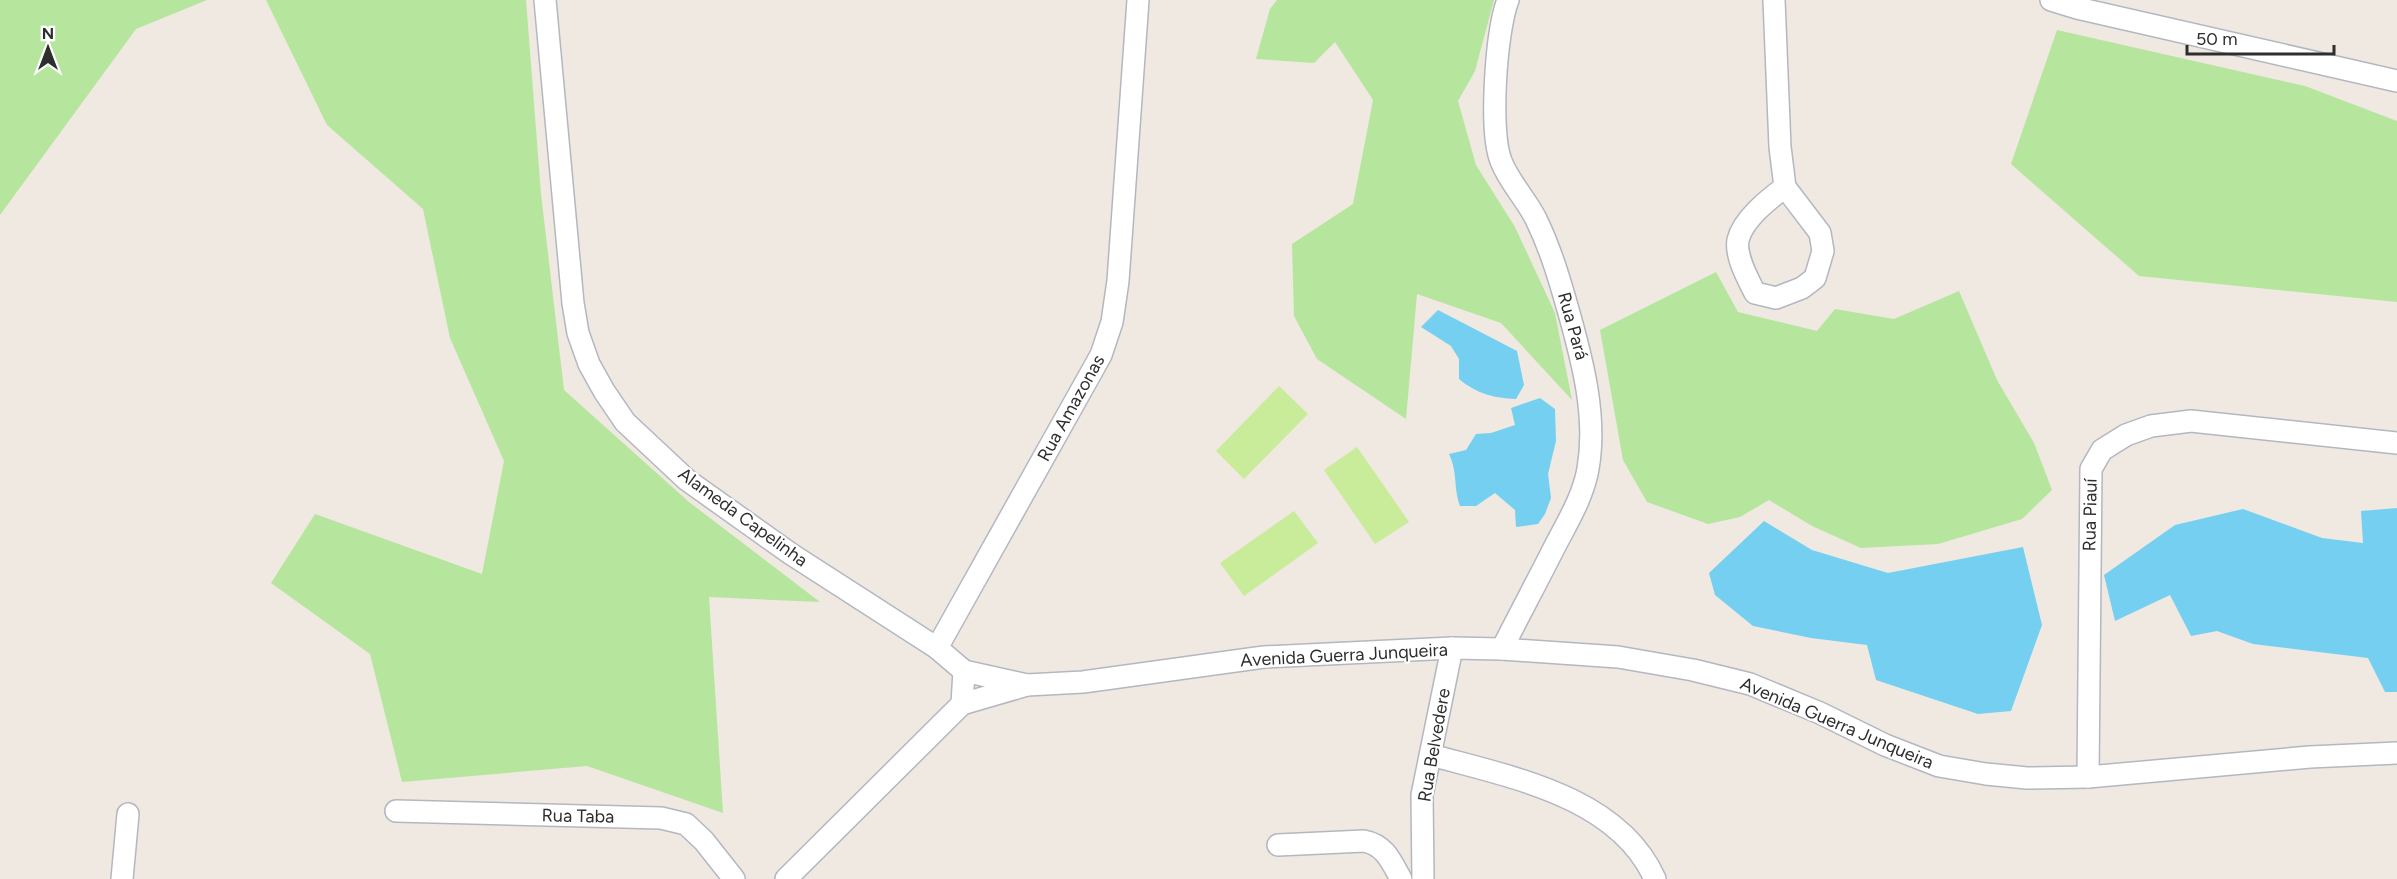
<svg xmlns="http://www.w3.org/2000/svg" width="2397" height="879" font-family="Figtree,sans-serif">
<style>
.green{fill:#b6e59e}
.pitch{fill:#c9ec9a}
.water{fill:#75cff0}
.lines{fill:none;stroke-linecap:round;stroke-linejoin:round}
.minor-casing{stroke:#b4b7c1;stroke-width:24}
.minor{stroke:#fff;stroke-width:21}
.labels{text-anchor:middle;stroke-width:4.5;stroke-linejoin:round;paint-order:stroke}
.street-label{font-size:18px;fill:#2e2e2e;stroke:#fff}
</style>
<rect width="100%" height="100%" fill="#efe9e1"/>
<g class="green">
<polygon points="0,0 207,0 136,29 0,215"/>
<polygon points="266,0 526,0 541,194 564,390 689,502 820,602 709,597 723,813 587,766 402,782 370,654 271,583 315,514 482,574 504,461 450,338 423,209 327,125"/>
<polygon points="1277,0 1494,0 1475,71 1458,101 1476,165 1515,227 1555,313 1572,400 1501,323 1417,294 1406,419 1317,359 1294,316 1292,244 1353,204 1373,100 1335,42 1314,63 1256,59 1270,9"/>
<polygon points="2057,30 2305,86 2397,121 2397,302 2139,276 2011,164"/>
<polygon points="1716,272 1738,312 1817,331 1835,309 1894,319 1959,291 1997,380 2034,443 2052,490 2022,519 1938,544 1861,548 1812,526 1769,500 1740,517 1708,524 1647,502 1623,460 1600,330"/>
</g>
<g class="pitch">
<polygon points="1279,386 1308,414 1244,479 1216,451"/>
<polygon points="1357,447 1409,522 1375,544 1324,470"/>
<polygon points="1294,511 1318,543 1244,596 1220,563"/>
</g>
<g class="water">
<path d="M1438,310L1517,351L1524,385L1516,399C1494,398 1477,394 1459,379V359L1451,346L1421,327Z"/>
<path d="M1540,398L1555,409L1556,441L1548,474L1551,498L1545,514L1538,524L1516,527L1515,510L1495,493L1476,506H1460C1453,486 1458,473 1449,454L1466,450L1476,434L1491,433L1515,425L1511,408Z"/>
<polygon points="2397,508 2397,692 2385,692 2368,658 2253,644 2217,631 2191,636 2170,595 2115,621 2104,575 2175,525 2243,509 2322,538 2363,543 2361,511"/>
<polygon points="1764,521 1812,550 1888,573 2023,547 2042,625 2011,711 1978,714 1876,680 1867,645 1811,638 1753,626 1715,595 1709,573"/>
</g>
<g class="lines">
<defs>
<g id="minor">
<polyline points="545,0 573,303 578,333 589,364 604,391 625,422 687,480 791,554 937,648 964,671 962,704 786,879"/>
<path d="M1774,0L1780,147L1785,187L1820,233L1823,251L1815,278L1802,288L1776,298L1755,293C1748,279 1735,256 1738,240C1743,219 1769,199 1785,187"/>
<polyline points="2051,0 2077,8 2397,81"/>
<polyline points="937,648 1101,355 1112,322 1118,281 1138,0"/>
<path d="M1502,649C1519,615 1537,582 1554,548C1567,523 1583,497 1588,469C1597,417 1583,363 1569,313C1560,281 1551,250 1536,219C1526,199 1509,182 1501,161C1489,131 1496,31 1508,0"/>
<polyline points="1027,685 1083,682 1264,657 1452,648 1502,649 1618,657 1693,670 1750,684 1820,713 1885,745 1939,766 1986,774 2027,778 2088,777 2310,757 2397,753"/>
<polyline points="962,704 1027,685 964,671"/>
<path d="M1431,755C1510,777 1618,796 1655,879"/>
<polyline points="2088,777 2091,469 2102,450 2126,435 2151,426 2191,421 2397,443"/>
<polyline points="396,811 661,818 686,824 704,841 734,879"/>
<path d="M1278,845L1364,841C1385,845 1391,861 1401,879"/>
<polyline points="122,879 128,814"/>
<polyline points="1423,879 1422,795 1452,648"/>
</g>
</defs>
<use href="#minor" class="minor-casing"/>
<use href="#minor" class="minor"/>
</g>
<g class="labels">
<g class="street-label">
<text transform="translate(1573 326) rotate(74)" y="6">Rua Pará</text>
<text transform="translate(1071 408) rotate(-61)" y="6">Rua Amazonas</text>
<text transform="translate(2090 515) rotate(-89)" y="6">Rua Piauí</text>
<text transform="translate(743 517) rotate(36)" y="6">Alameda Capelinha</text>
<text transform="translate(1344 655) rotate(-3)" y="6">Avenida Guerra Junqueira</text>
<text transform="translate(1837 723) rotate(23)" y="6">Avenida Guerra Junqueira</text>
<text transform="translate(1434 745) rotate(-80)" y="6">Rua Belvedere</text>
<text transform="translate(578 816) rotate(1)" y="6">Rua Taba</text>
</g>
</g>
<g transform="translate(48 48)" stroke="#ffffff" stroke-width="4.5" paint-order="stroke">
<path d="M0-4.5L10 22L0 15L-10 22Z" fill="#2e2e2e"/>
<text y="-9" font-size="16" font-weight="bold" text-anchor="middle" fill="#2e2e2e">N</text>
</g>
<path d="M2187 45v9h147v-9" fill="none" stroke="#2e2e2e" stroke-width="3"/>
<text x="2196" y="45" font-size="18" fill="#2e2e2e" stroke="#ffffff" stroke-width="4.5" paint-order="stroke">50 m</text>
</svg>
